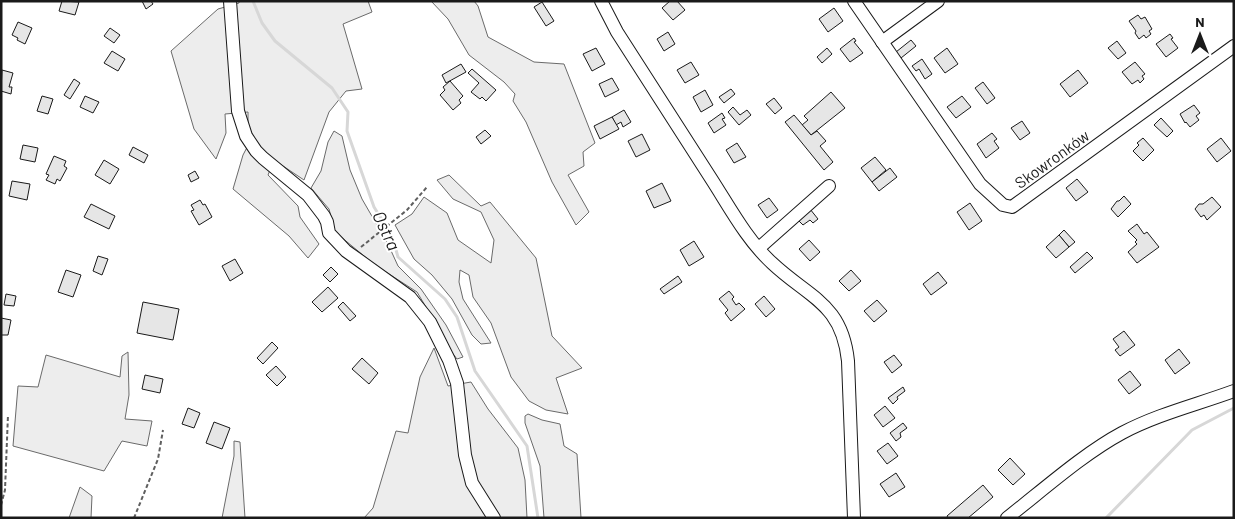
<svg xmlns="http://www.w3.org/2000/svg" width="1235" height="519" font-family="Barlow,sans-serif">
<style>
.built{fill:#ededed;stroke:#6a6a6a}
.lines{fill:none;stroke-linecap:round;stroke-linejoin:round}
.stream{stroke:#d7d7d7;stroke-width:3}
.building{fill:#e6e6e6;stroke:#1a1a1a}
.minor-casing{stroke:#1a1a1a;stroke-width:14}
.path{stroke:#5f5f5f;stroke-width:2;stroke-dasharray:4 2.5;stroke-linecap:butt}
.minor{stroke:#fff;stroke-width:12}
.labels{text-anchor:middle;stroke-width:4;stroke-linejoin:round;paint-order:stroke}
.street-label{font-size:16px;fill:#1a1a1a;stroke:#fff}
.water-label{font-size:18px;font-style:italic;fill:#1a1a1a;stroke:#fff}
</style>
<rect width="100%" height="100%" fill="#fff"/>
<g class="built">
<polygon points="239,1 368,1 372,12 343,24 362,89 346,91 329,112 304,180 274,160 268,175 298,206 300,217 319,244 308,258 289,236 233,189 243,155 253,136 248,125 248,112 225,114 226,133 216,159 194,129 171,51 218,9 239,3"/>
<polygon points="431,1 474,1 478,6 488,37 534,62 564,64 595,143 583,152 584,166 568,175 589,212 576,225 552,182 526,122 513,101 515,94 504,82 469,55 448,19"/>
<polygon points="334,131 342,136 350,170 362,199 388,244 398,266 421,289 446,325 463,357 457,359 446,345 438,327 417,292 375,265 335,232 329,209 311,188 321,171 328,142"/>
<polygon points="449,175 481,206 490,202 536,258 552,336 582,368 556,378 568,414 546,410 529,401 511,377 491,323 473,297 469,275 460,270 459,282 463,299 491,343 481,344 472,335 452,299 432,275 414,259 395,225 412,214 424,197 447,213 458,240 491,263 494,240 481,212 453,199 437,180"/>
<polygon points="434,348 448,386 471,382 488,409 518,448 525,480 527,518 364,518 373,508 396,431 408,433 420,377"/>
<polygon points="128,352 129,395 125,419 152,421 147,446 122,441 104,471 13,446 18,386 38,387 46,355 120,377 122,356"/>
<polygon points="528,414 542,420 560,424 564,446 577,454 581,518 544,518 540,466 525,423 525,416"/>
<polygon points="234,441 240,442 245,518 222,518 234,456"/>
<polygon points="80,487 92,496 91,518 69,518"/>
</g>
<g class="lines">
<g class="stream">
<polyline points="253,1 262,23 275,41 332,88 348,112 347,131 374,207 392,236 398,257 445,299 457,317 475,371 527,446 538,518"/>
<polyline points="1106,518 1192,430 1234,408"/>
</g>
</g>
<g class="building">
<polygon points="62,1 79,2 75,15 59,11"/>
<polygon points="142,1 151,1 153,4 146,9"/>
<polygon points="670,1 677,1 685,10 673,20 662,8"/>
<polygon points="542,2 554,21 546,26 534,7"/>
<polygon points="834,8 843,21 828,32 819,19"/>
<polygon points="1138,15 1141,19 1145,17 1152,29 1149,31 1151,34 1146,38 1144,35 1139,39 1135,33 1136,31 1129,21"/>
<polygon points="18,22 32,28 25,44 17,40 18,38 12,35"/>
<polygon points="110,28 120,35 114,43 104,36"/>
<polygon points="668,32 675,44 664,51 657,39"/>
<polygon points="1170,34 1173,38 1171,39 1178,48 1166,57 1156,44"/>
<polygon points="854,38 856,41 854,42 863,53 850,62 840,49"/>
<polygon points="911,40 916,46 901,58 896,52"/>
<polygon points="1117,41 1126,53 1118,59 1108,48"/>
<polygon points="596,48 605,64 592,71 583,54"/>
<polygon points="827,48 832,54 822,63 817,57"/>
<polygon points="947,48 958,64 945,73 934,58"/>
<polygon points="112,51 125,59 118,71 104,63"/>
<polygon points="922,59 932,74 925,79 919,69 916,71 912,66"/>
<polygon points="691,62 699,75 685,83 677,70"/>
<polygon points="1135,62 1145,74 1142,76 1144,79 1140,83 1138,80 1132,84 1122,72"/>
<polygon points="461,64 466,72 446,83 442,75"/>
<polygon points="472,69 496,90 486,101 482,97 480,99 471,92 479,83 468,73"/>
<polygon points="2,70 13,73 9,87 12,87 11,94 1,91"/>
<polygon points="1078,70 1088,83 1070,97 1060,84"/>
<polygon points="612,78 619,90 605,97 599,84"/>
<polygon points="74,79 80,83 70,99 64,95"/>
<polygon points="450,81 463,96 459,100 461,103 453,110 440,95 445,90 443,87"/>
<polygon points="983,82 995,98 987,104 975,88"/>
<polygon points="731,89 735,94 724,103 719,97"/>
<polygon points="705,90 713,105 701,112 693,97"/>
<polygon points="831,92 845,108 811,135 802,125 808,120 804,116"/>
<polygon points="42,96 53,99 48,114 37,111"/>
<polygon points="85,96 99,102 93,113 80,107"/>
<polygon points="962,96 971,107 956,118 947,107"/>
<polygon points="774,98 782,108 775,114 766,104"/>
<polygon points="1194,105 1200,113 1196,116 1199,120 1190,127 1186,122 1185,123 1180,114"/>
<polygon points="733,107 740,115 747,110 751,115 739,125 728,112"/>
<polygon points="624,110 631,122 623,127 621,122 616,125 612,117"/>
<polygon points="722,113 725,118 722,119 726,125 714,133 708,123"/>
<polygon points="794,115 811,135 817,131 826,141 820,146 833,162 824,170 785,122"/>
<polygon points="612,117 619,129 600,139 594,126"/>
<polygon points="1161,118 1173,131 1167,137 1154,125"/>
<polygon points="1022,121 1030,133 1020,140 1011,128"/>
<polygon points="485,130 491,136 481,144 476,137"/>
<polygon points="992,133 997,139 994,141 999,148 986,158 977,144"/>
<polygon points="642,134 650,150 636,157 628,141"/>
<polygon points="1143,138 1154,150 1143,161 1133,151 1139,145 1137,143"/>
<polygon points="1221,138 1231,151 1217,162 1207,149"/>
<polygon points="737,143 746,157 734,163 726,150"/>
<polygon points="23,145 38,148 35,162 20,159"/>
<polygon points="133,147 148,155 144,163 129,155"/>
<polygon points="54,156 66,161 64,166 67,168 60,181 57,179 55,184 46,180 49,175 46,174"/>
<polygon points="875,157 886,170 872,182 861,168"/>
<polygon points="104,160 119,169 110,184 95,175"/>
<polygon points="890,168 897,177 879,191 872,182"/>
<polygon points="195,171 199,178 191,182 188,175"/>
<polygon points="1077,179 1088,192 1076,201 1066,188"/>
<polygon points="12,181 30,184 27,200 9,196"/>
<polygon points="662,183 671,201 654,208 646,191"/>
<polygon points="1124,196 1131,204 1118,217 1111,209 1117,201 1119,201"/>
<polygon points="1212,197 1221,207 1207,220 1204,215 1201,217 1195,209 1199,204 1203,204"/>
<polygon points="769,198 778,210 767,218 758,205"/>
<polygon points="200,200 203,205 205,204 212,217 199,225 191,211 194,210 191,205"/>
<polygon points="970,203 982,221 969,230 957,212"/>
<polygon points="91,204 115,216 109,229 84,217"/>
<polygon points="810,209 818,219 813,223 810,220 803,225 797,219"/>
<polygon points="1137,224 1144,234 1147,232 1159,247 1137,263 1128,252 1137,244 1135,242 1137,240 1128,231"/>
<polygon points="1064,230 1075,242 1069,247 1059,235"/>
<polygon points="1059,235 1069,247 1056,258 1046,247"/>
<polygon points="809,240 820,252 810,261 799,249"/>
<polygon points="694,241 704,257 689,266 680,250"/>
<polygon points="1087,252 1093,258 1075,273 1070,267"/>
<polygon points="98,256 108,259 102,275 93,271"/>
<polygon points="235,259 243,273 230,281 222,266"/>
<polygon points="331,267 338,274 330,282 323,275"/>
<polygon points="66,270 81,275 73,297 58,292"/>
<polygon points="851,270 861,281 849,291 839,281"/>
<polygon points="938,272 947,283 931,295 923,284"/>
<polygon points="678,276 682,282 664,294 660,289"/>
<polygon points="328,287 338,298 322,312 312,302"/>
<polygon points="729,291 734,297 732,299 736,305 739,303 745,309 731,321 725,313 728,310 719,299"/>
<polygon points="6,294 16,296 14,306 4,305"/>
<polygon points="764,296 775,309 766,317 755,304"/>
<polygon points="877,300 887,311 874,322 864,311"/>
<polygon points="143,302 179,309 173,340 137,333"/>
<polygon points="343,302 356,316 350,321 338,307"/>
<polygon points="1,318 11,320 8,335 1,335"/>
<polygon points="1124,331 1135,345 1120,356 1115,350 1119,347 1113,339"/>
<polygon points="272,342 278,348 263,364 257,358"/>
<polygon points="1179,349 1190,363 1175,374 1165,360"/>
<polygon points="894,355 902,365 892,373 884,362"/>
<polygon points="362,358 378,373 369,384 352,369"/>
<polygon points="276,366 286,377 277,386 266,375"/>
<polygon points="1130,371 1141,385 1129,394 1118,380"/>
<polygon points="145,375 163,379 160,393 142,389"/>
<polygon points="903,387 905,391 897,397 898,399 893,404 888,398"/>
<polygon points="885,406 895,418 883,427 874,415"/>
<polygon points="188,408 200,413 194,428 182,424"/>
<polygon points="214,422 230,428 222,449 206,443"/>
<polygon points="903,423 907,428 900,433 901,437 896,441 890,433"/>
<polygon points="888,443 898,456 887,464 877,451"/>
<polygon points="1010,458 1025,474 1013,485 998,470"/>
<polygon points="896,473 905,487 889,497 880,484"/>
<polygon points="983,485 993,497 968,518 948,518 947,516"/>
</g>
<g class="lines">
<defs>
<g id="minor">
<polyline points="230,1 238,111 246,136 256,151 263,158 308,195 324,216 327,222 329,233 346,251 410,297 430,322 449,360 457,383 465,455 472,483 494,518"/>
<path d="M601,1L617,32C649,81 680,131 712,180C730,208 747,240 772,263C809,298 842,303 848,361L854,518"/>
<polyline points="854,1 980,184 1003,205 1012,207 1234,46"/>
<polyline points="882,42 938,1"/>
<polyline points="759,248 829,186"/>
<path d="M1007,518C1043,490 1083,454 1122,433C1158,414 1196,405 1234,391"/>
</g>
</defs>
<use href="#minor" class="minor-casing"/>
<g class="path">
<polyline points="361,247 407,210 427,187"/>
<polyline points="1,505 5,490 8,415"/>
<polyline points="134,518 158,459 163,430"/>
</g>
<use href="#minor" class="minor"/>
</g>
<g class="labels">
<g class="street-label">
<text transform="translate(1052 159) rotate(-36)" y="6">Skowronków</text>
</g>
<g class="water-label">
<text transform="translate(386 231) rotate(65)" y="6">Ostra</text>
</g>
</g>
<rect width="1235" height="519" fill="none" stroke="#1a1a1a" stroke-width="5"/>
<g transform="translate(1200 35)" stroke="#ffffff" stroke-width="4" paint-order="stroke">
<path d="M0-4L9 19L0 12L-9 19Z" fill="#1a1a1a"/>
<text y="-8" font-size="14" font-weight="bold" text-anchor="middle" fill="#1a1a1a">N</text>
</g>
</svg>
